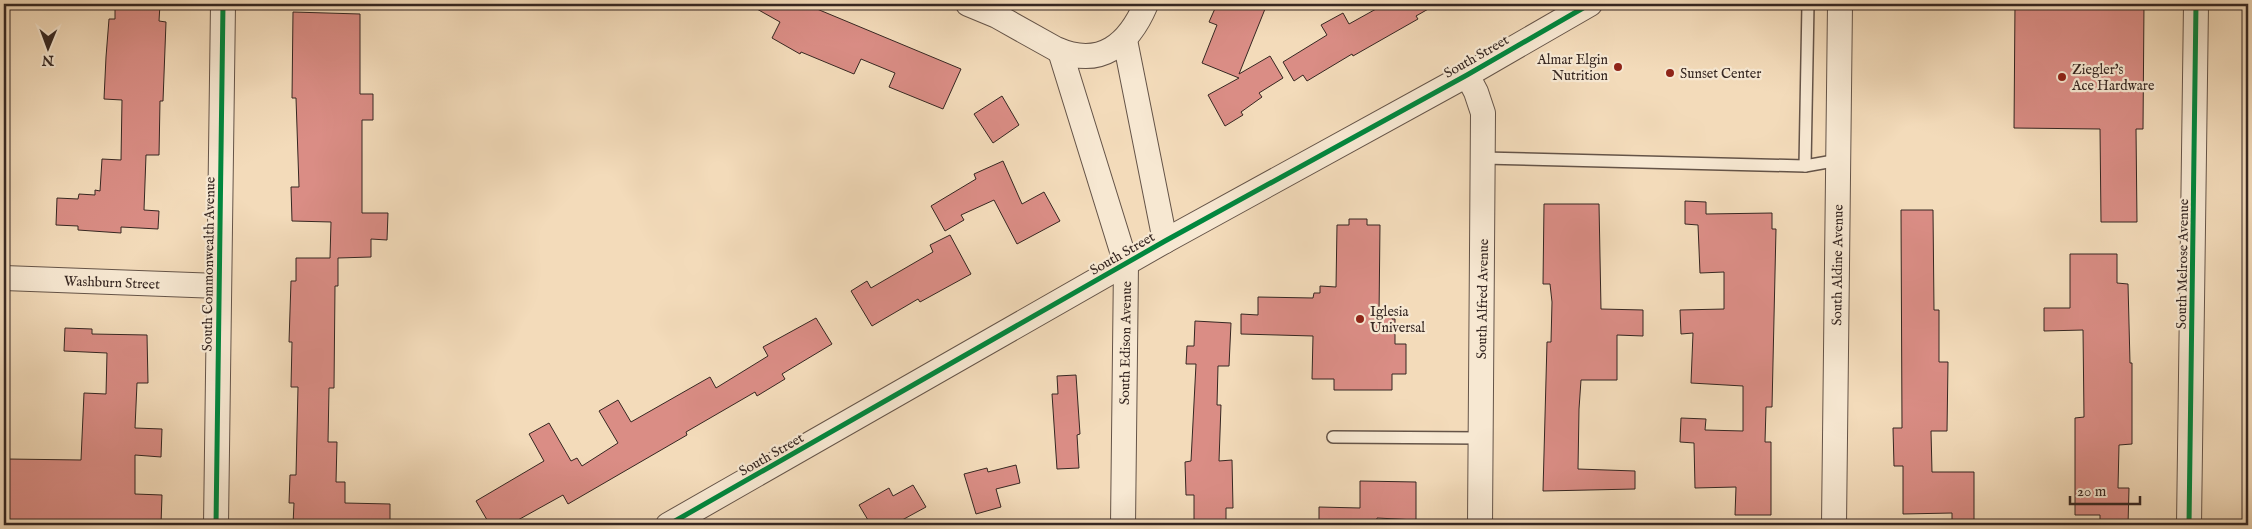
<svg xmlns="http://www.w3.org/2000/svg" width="2252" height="529" font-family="'IM FELL English',serif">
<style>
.building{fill:#da8d85;stroke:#362722}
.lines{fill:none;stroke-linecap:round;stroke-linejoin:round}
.service-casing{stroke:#655448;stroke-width:14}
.minor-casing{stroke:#655448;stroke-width:26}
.service{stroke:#f7e8d2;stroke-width:11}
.minor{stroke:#f7e8d2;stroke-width:24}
.cycleway-casing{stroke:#f7e8d2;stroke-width:8}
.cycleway{stroke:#00873e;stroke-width:5}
.poi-dot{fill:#8f2418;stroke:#f7e8d2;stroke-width:2}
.labels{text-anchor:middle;stroke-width:4.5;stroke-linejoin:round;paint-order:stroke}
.street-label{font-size:14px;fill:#362722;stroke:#f7e8d2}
.poi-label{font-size:14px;fill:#362722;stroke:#f7e8d2;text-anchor:start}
</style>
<rect width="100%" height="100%" fill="#f3dbba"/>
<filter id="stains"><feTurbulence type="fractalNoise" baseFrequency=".004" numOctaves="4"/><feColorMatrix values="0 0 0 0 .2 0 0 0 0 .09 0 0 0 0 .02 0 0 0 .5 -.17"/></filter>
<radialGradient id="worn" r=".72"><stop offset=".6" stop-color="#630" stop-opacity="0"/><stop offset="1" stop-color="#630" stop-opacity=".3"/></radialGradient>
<g class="building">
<polygon points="128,4 160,4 159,21 166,22 163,101 160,101 159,155 146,155 144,210 159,211 158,229 121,227 121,233 78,230 78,226 56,225 57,198 78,199 79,194 95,195 95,190 100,191 102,159 121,160 122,100 104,99 106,57 109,19 115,19 115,5 128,6"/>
<polygon points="748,4 805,4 961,69 943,109 889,87 895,73 861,59 854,74 801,52 800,54 772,38 780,22"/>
<polygon points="1217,4 1267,4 1239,74 1270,56 1283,78 1259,93 1262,97 1241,112 1243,115 1225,126 1208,95 1239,78 1202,63 1217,25 1209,22"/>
<polygon points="1385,4 1437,4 1416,16 1418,19 1353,56 1352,54 1307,81 1303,75 1294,81 1283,62 1327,35 1321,25 1343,13 1349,24"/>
<polygon points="2015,4 2144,4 2143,129 2136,129 2137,222 2101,222 2100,129 2014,128"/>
<polygon points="293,12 360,14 360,94 373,94 373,120 362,120 362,213 388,213 387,240 371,239 371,257 338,258 338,286 335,286 334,388 329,388 328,442 337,442 336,482 345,482 345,503 390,504 390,525 293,525 294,503 289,503 290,475 296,475 298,387 291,387 292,342 289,342 291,281 296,281 296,258 330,258 331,222 292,221 291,187 299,187 296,98 292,98"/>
<polygon points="1002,96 1019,125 993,143 974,114"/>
<polygon points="1003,161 1022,204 1044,192 1060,221 1017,244 994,200 961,215 964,220 945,231 931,206 976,179 974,174"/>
<polygon points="1685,201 1706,202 1706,214 1772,213 1772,229 1776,229 1772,407 1766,407 1765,442 1771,442 1771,515 1735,515 1736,487 1695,488 1694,443 1680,442 1681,418 1706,419 1705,430 1743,431 1743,386 1691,383 1693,333 1681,334 1680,310 1724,309 1724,272 1700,273 1698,225 1685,224"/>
<polygon points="1544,204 1599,204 1601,309 1643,310 1643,336 1617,335 1617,380 1581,380 1579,409 1578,469 1635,471 1635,489 1543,491 1547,342 1551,342 1552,302 1550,284 1543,284"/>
<polygon points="1901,210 1933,210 1934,310 1939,310 1939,362 1948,362 1947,431 1931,431 1932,472 1974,472 1974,525 1952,525 1952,513 1903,514 1903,466 1894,466 1893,428 1902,428"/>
<polygon points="1349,219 1367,219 1367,225 1380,225 1379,316 1392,316 1392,319 1395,319 1395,344 1406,344 1406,374 1392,374 1392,390 1334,390 1334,379 1312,379 1313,336 1241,334 1241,314 1258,315 1258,297 1313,298 1314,293 1320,293 1320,286 1336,287 1337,225 1349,225"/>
<polygon points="950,235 971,274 920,302 918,299 872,326 851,291 867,281 871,288 933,252 930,245"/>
<polygon points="2070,254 2117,254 2117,283 2128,284 2130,363 2132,363 2132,444 2119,445 2118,488 2129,488 2128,525 2100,525 2100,515 2075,515 2075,418 2084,417 2083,330 2044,331 2044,308 2070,308"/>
<polygon points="816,318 832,344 782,374 785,379 757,396 755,392 686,432 687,435 568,504 563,495 509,525 490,525 476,501 544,461 529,434 549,423 571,461 577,458 582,466 618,443 599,411 618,400 631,422 710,377 716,388 768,356 763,347"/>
<polygon points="1195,321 1231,323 1229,366 1218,366 1217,405 1221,405 1219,461 1232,460 1233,508 1226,508 1226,525 1194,525 1194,495 1186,495 1185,462 1191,461 1196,364 1186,364 1187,346 1194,346"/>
<polygon points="65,328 92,329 92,334 147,335 148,383 137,383 135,428 162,429 161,457 135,455 135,494 162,495 161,525 88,522 87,525 40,525 7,523 8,459 81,460 84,393 106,394 107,353 64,351"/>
<polygon points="1076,375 1080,434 1077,435 1079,468 1057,469 1052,394 1058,394 1057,376"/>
<polygon points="1016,465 1020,483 996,489 1001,507 976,514 964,474 987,468 988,472"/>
<polygon points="1360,481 1416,482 1416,520 1377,518 1376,525 1319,525 1319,507 1360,508"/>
<polygon points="913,485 926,507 893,525 871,525 859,505 889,488 893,496"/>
</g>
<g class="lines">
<defs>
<g id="service">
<polyline points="1483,158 1805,166 1839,160"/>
<polyline points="1805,166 1808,4"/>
<polyline points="1333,437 1480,438"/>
</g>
<g id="minor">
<path d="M968,4L997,16L1056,49C1101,69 1129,44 1146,4"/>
<polyline points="1125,40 1165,241"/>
<polyline points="1060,51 1126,264 1123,525"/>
<polyline points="1467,75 1476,92 1483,113 1480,525"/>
<path id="s1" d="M4,278L219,286"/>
<polyline points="216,525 223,4"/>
<polyline points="668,525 1165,241 1467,75 1590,4"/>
<path id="s2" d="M1834,525L1840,4"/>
<polyline points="2189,525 2196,4"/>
</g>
</defs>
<use href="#service" class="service-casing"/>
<use href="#minor" class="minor-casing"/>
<use href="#service" class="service"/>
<use href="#minor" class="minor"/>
<defs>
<g id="cycleway">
<polyline points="216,525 223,4"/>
<polyline points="668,525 1165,241 1467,75 1590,4"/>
<polyline points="2189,525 2196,4"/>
</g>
</defs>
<use href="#cycleway" class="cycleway-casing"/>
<use href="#cycleway" class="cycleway"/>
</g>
<g class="poi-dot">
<circle cx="1618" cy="67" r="5"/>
<circle cx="1670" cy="73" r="5"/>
<circle cx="2062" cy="77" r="5"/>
<circle cx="1360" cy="319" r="5"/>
</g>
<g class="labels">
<g class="street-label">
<text transform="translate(1476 56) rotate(-30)" y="5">South Street</text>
<text transform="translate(1122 253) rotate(-30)" y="5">South Street</text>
<text transform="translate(208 264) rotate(-89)" y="5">South Commonwealth Avenue</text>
<text transform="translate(2182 264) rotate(-89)" y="5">South Melrose Avenue</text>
<text dy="5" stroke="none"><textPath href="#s2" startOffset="260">South Aldine Avenue</textPath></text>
<text dy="5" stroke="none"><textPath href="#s1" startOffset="108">Washburn Street</textPath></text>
<text transform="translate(1482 299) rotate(-89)" y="5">South Alfred Avenue</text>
<text transform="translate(1125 343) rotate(-89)" y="5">South Edison Avenue</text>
<text transform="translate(771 454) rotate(-30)" y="5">South Street</text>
</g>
<g class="poi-label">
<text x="1608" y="64" text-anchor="end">Almar Elgin<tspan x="1608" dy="16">Nutrition</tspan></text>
<text x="2072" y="74">Ziegler's<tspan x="2072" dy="16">Ace Hardware</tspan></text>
<text x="1680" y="78">Sunset Center</text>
<text x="1370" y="316">Iglesia<tspan x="1370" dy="16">Universal</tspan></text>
</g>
</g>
<rect width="2252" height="529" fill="none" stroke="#f3dbba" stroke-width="20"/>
<rect x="5" y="5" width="2242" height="519" fill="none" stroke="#362722" stroke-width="2.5"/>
<rect x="10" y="10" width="2232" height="509" fill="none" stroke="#362722"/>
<g transform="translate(48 48) rotate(181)" stroke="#f7e8d2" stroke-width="4" paint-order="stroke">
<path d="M0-4L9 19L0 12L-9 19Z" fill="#362722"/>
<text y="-8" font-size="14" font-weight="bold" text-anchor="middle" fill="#362722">N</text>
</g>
<path d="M2070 496v8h70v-8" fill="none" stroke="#362722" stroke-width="2.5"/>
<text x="2077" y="496" font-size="15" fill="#362722" stroke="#f7e8d2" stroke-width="4" paint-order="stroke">20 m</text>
<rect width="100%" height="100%" filter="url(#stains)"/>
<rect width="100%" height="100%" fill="url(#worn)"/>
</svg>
